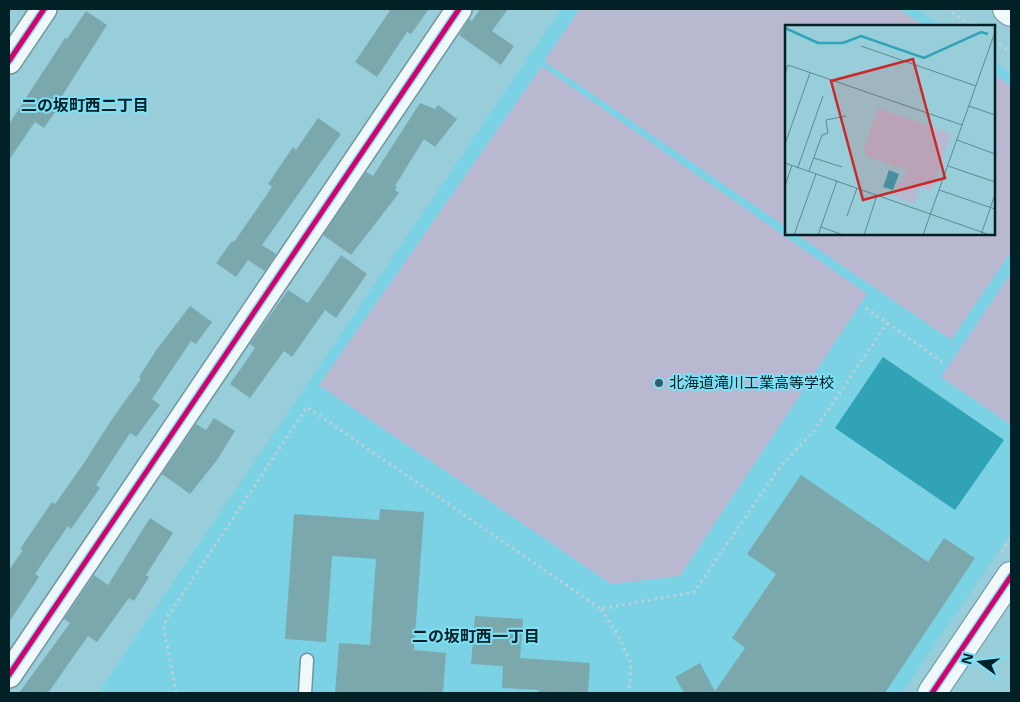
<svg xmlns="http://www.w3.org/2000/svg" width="1020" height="702" font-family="'Noto Sans','Noto Sans JP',sans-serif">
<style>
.built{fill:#7bd2e4}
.green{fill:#b8b9d1}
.water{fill:#30a3b6}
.building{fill:#7ba8ad}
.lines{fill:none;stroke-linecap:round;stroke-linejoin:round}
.lane-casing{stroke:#6e959e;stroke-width:15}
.street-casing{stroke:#6e959e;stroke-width:28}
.secondary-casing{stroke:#6e959e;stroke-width:30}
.highway-casing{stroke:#6e959e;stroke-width:30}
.path{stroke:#bfd0d3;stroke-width:3;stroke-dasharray:2.5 4;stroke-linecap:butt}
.lane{stroke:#f0f8f9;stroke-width:12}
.street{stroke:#f0f8f9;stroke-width:25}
.secondary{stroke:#f0f8f9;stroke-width:28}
.highway{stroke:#f0f8f9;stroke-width:28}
.cycleway-casing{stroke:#7de0f5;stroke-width:8}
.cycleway{stroke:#d6006c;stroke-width:5}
.poi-dot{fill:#365e66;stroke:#7de0f5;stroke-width:2}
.labels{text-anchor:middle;stroke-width:4;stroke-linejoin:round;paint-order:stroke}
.poi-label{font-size:15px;fill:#012127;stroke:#7de0f5;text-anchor:start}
.neighbourhood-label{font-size:16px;font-weight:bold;fill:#012127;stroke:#7de0f5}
.inset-river{fill:none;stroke:#30a3b6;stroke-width:2.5}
.inset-road{fill:none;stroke:#5c8992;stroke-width:1}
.view{fill:#cb2828;fill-opacity:0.15;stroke:#cb2828;stroke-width:2.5}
.inset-edge{fill:none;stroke:#012127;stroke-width:2.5}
</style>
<rect width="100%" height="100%" fill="#98ceda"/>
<polygon class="built" points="561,9 916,9 942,26 786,26 786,234 994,234 994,62 1011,73 1011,533 902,693 98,693"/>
<g class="green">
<polygon points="580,9 899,9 925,26 786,26 786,227 544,61"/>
<polygon points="542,66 867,294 680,576 611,584 319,385"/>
<polygon points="994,74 1011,86 1011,252 951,340 796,234 994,234"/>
<polygon points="1011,273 1011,425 941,377"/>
</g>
<polygon class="water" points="883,357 1004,440 955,510 835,428"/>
<g class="building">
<polygon points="391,9 429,9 411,34 407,32 377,77 355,62"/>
<polygon points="480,9 508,9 492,31 514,46 501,65 459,35 469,19 472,21"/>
<polygon points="86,11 107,25 62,96 65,98 44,128 35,122 9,160 9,124 65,38 67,39"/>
<polygon points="420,103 435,109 438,105 457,119 435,147 424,139 395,186 397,187 395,190 399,193 351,255 323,235 366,172 373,176"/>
<polygon points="318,118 341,134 262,245 276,254 265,271 248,260 236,277 216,263 232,241 234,242 272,187 268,184 293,147 296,150"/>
<polygon points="341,255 367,274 336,318 325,310 292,357 284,351 250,398 230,384 255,348 250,344 288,290 308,303"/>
<polygon points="190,306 212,322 196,344 191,341 152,399 160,405 136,437 130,433 96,485 100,488 71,529 68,526 35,574 39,577 9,622 9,570 23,550 20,549 52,502 55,504 86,460 112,419 141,379 139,377 157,349"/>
<polygon points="214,418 235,431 217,460 190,494 162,474 196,424 206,430"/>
<polygon points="801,475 928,562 944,538 975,558 885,693 684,693 675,677 700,663 715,691 745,648 732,638 776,574 747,554"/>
<polygon points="380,509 424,512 414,650 446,653 443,693 335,693 339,643 370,645 376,559 332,556 326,642 285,639 294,514 379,520"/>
<polygon points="150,518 173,533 146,575 149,577 134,601 129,598 97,642 88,636 48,693 19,693 70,623 64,619 94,575 108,585"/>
<polygon points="475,616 523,619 520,658 590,663 588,693 538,693 539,690 502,688 503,666 471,664"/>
</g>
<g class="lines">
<defs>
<polyline id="lane" points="305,693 307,660"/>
<g id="street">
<polyline points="9,61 44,9"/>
<polyline points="9,675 459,9"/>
</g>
<polyline id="secondary" points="932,693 1011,576"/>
<polyline id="highway" points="1007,9 1011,12"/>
</defs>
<use href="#lane" class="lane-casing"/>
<use href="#street" class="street-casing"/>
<use href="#secondary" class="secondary-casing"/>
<use href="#highway" class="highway-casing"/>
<g class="path">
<polyline points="947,9 973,26"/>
<polyline points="994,40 1011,52"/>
<polyline points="866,308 944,363"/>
<polyline points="1002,552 1011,538"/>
<polyline points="601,609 618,635 631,663 629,693"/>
<polyline points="176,693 164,629 166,619 307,407 601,609 694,592 780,467 813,432 887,323"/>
</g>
<use href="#lane" class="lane"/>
<use href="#street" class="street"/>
<use href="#secondary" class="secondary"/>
<use href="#highway" class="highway"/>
<defs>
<g id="cycleway">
<polyline points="9,61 44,9"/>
<polyline points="9,675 459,9"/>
<polyline points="932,693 1011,576"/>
</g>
</defs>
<use href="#cycleway" class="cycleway-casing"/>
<use href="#cycleway" class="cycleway"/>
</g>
<circle class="poi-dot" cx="659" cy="383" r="5"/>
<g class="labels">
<g class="poi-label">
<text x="669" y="388">北海道滝川工業高等学校</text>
</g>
<g class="neighbourhood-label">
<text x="85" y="111">二の坂町西二丁目</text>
<text x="476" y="642">二の坂町西一丁目</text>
</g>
</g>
<g transform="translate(785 25)">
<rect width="210" height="210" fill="#98ceda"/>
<path d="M93,83L166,109L146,166L118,156L135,106L121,145L82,132L79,124ZM114,156L135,163L129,179L108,171Z" fill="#b8b9d1"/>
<path d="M104,145L114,149L108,165L98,162Z" fill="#30a3b6"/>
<path class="inset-river" d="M0,3L33,18H58L76,11L139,33L196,7L203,9"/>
<path class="inset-road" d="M76,21L191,61M0,48L3,40L177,100M184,81L210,90M172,115L210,129M0,119L25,48M29,133L57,142M0,138L205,210M163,141L210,157M13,142L38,71M24,146L37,110L43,108L41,95L61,91M0,161L7,140M154,165L210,184M62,191L72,163M36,202L58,210M9,210L31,149M33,210L52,156M79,210L92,170M138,210L210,7M196,210L210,169"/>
<path class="view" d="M128,34L160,153L78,175L46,56Z"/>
<rect width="210" height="210" class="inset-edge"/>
</g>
<rect width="1020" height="702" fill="none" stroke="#012127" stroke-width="20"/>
<g transform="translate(980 662) rotate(285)" stroke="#7de0f5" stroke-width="4" paint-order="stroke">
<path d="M0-4L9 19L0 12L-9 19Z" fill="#012127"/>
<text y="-8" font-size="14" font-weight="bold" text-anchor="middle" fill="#012127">N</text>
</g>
</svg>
